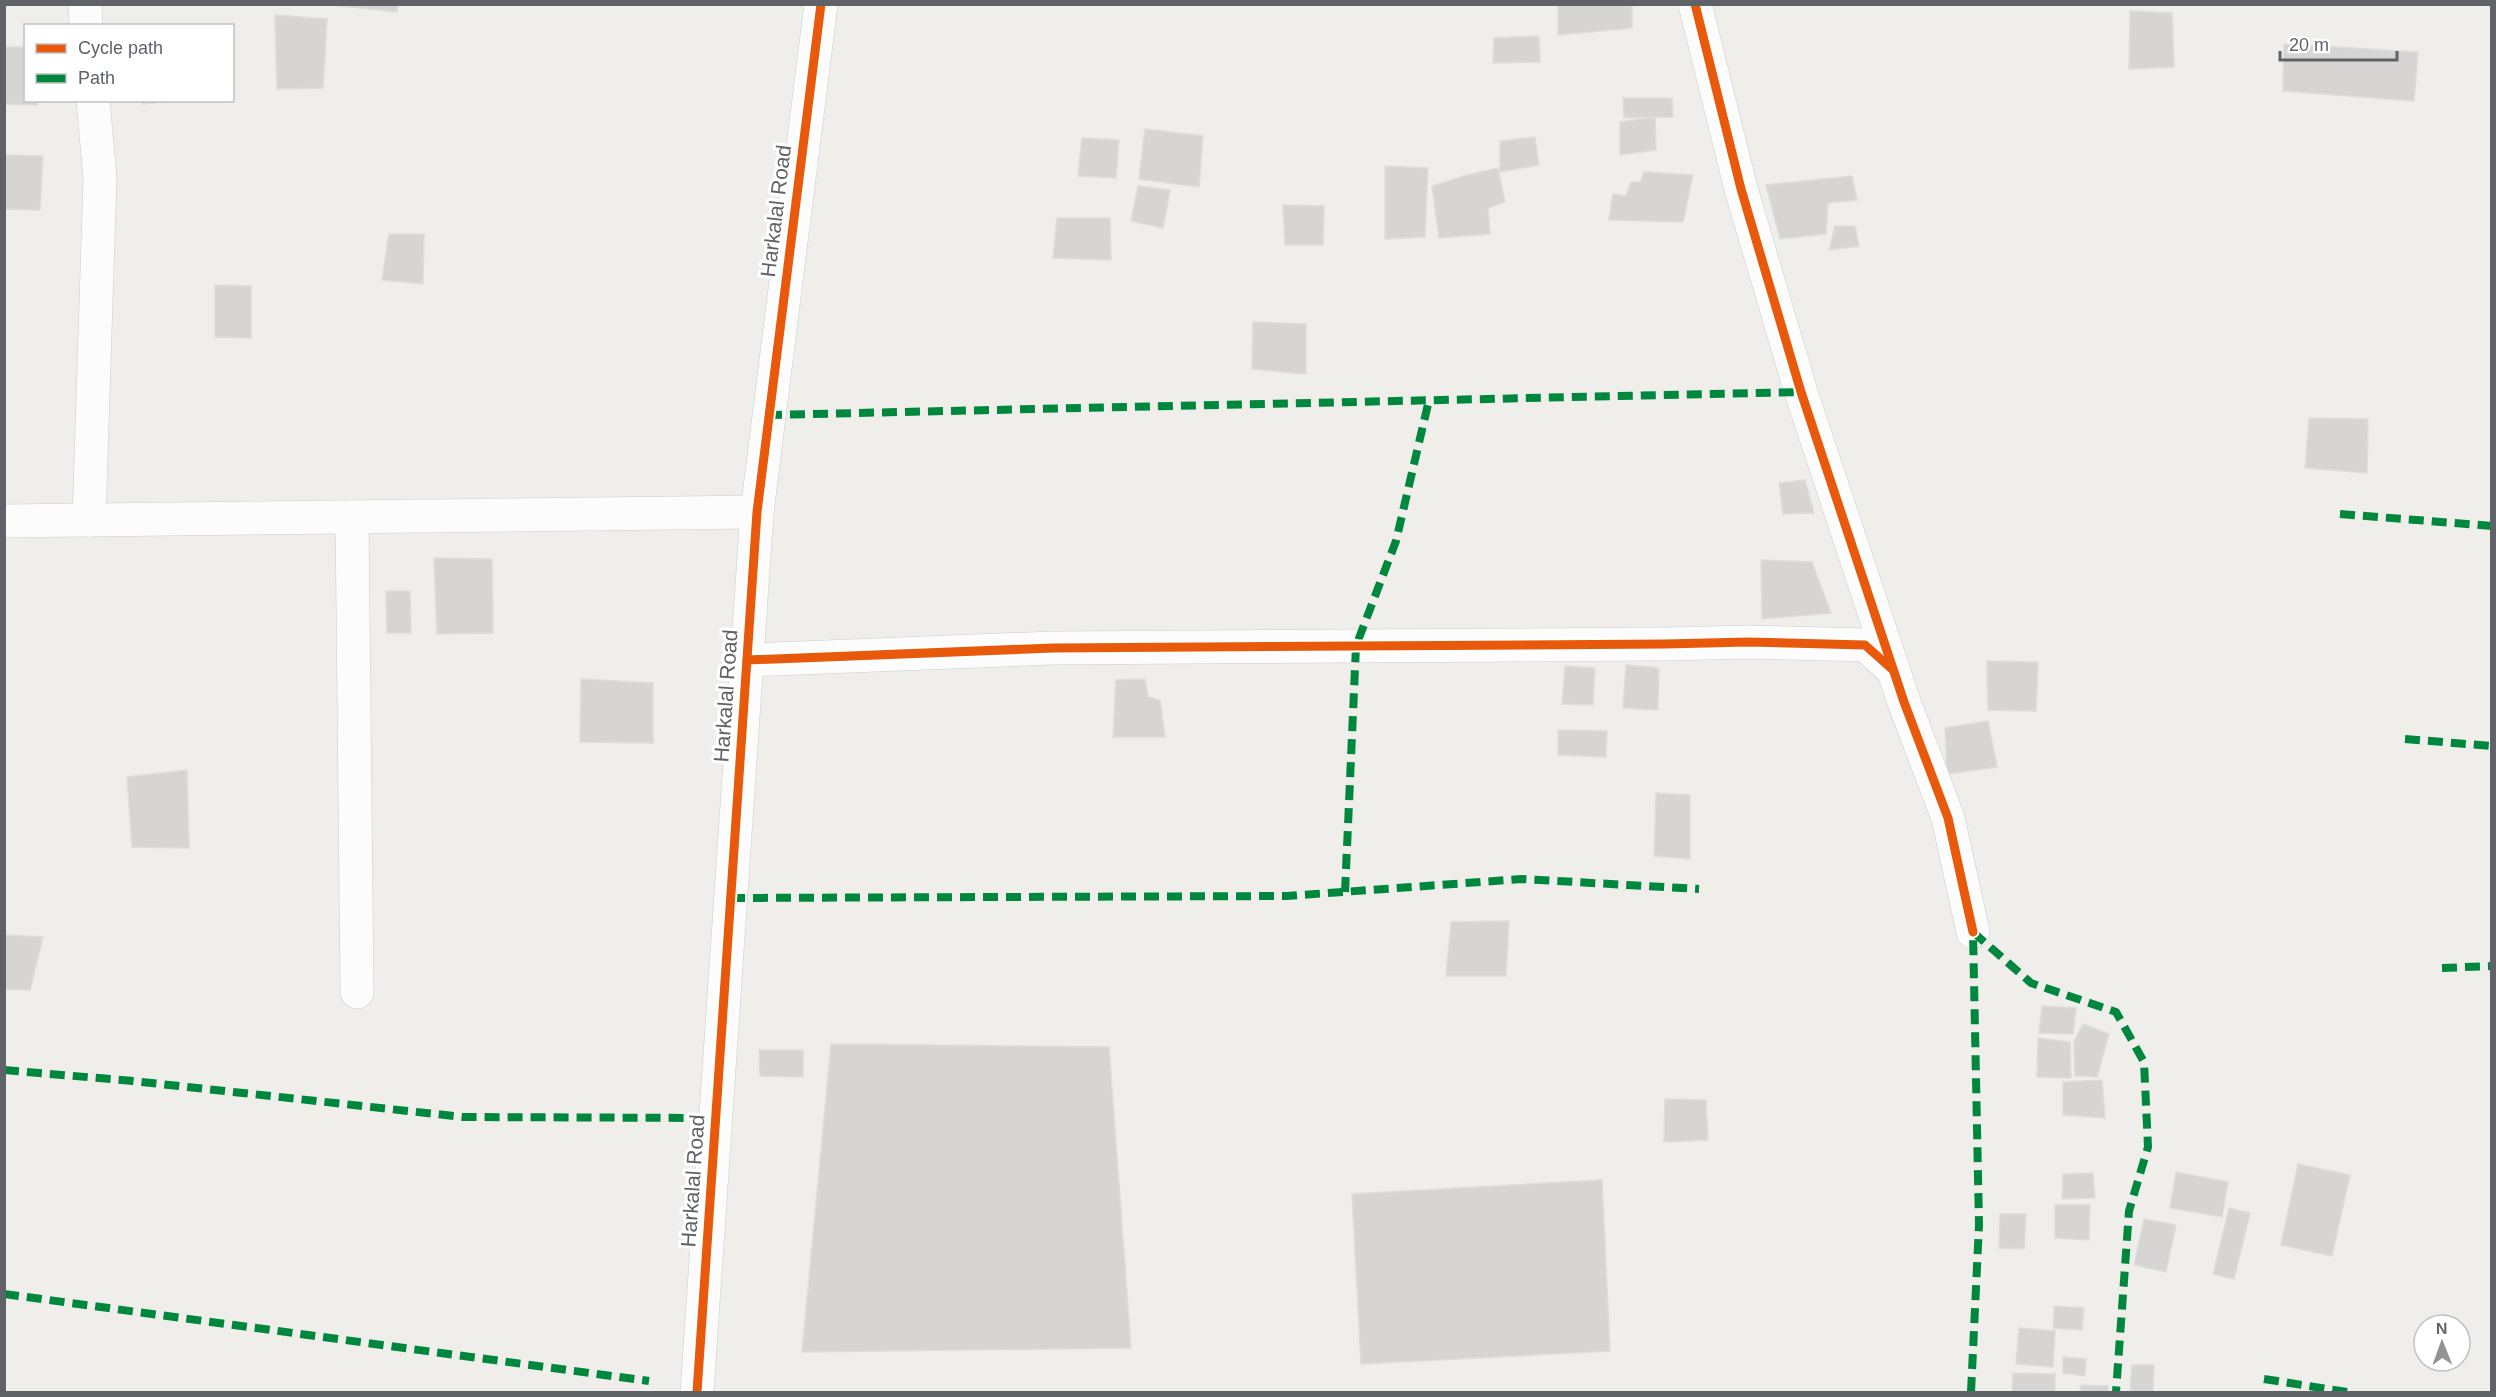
<svg xmlns="http://www.w3.org/2000/svg" width="2496" height="1397" font-family="Helvetica,sans-serif">
<style>
.building{fill:#d6d5d3;stroke:#deddd9;stroke-width:1.5}
.lines{fill:none;stroke-linecap:round;stroke-linejoin:round}
.street-casing{stroke:#cbcccc;stroke-width:34}
.street{stroke:#fdfcfc;stroke-width:33}
.quiet{stroke:#00873e;stroke-width:8;stroke-dasharray:15 8;stroke-linecap:butt}
.cycleway-casing{stroke:#fff;stroke-width:13}
.cycleway{stroke:#e8590c;stroke-width:9}
.labels{text-anchor:middle;stroke-width:6;stroke-linejoin:round;paint-order:stroke}
.street-label{font-size:21px;fill:#5f6368;stroke:#fff}
</style>
<rect width="100%" height="100%" fill="#efeeea"/>
<g class="building">
<polygon points="323,4 398,4 397,12"/>
<polygon points="1558,4 1632,4 1632,28 1558,35"/>
<polygon points="2130,11 2172,13 2174,67 2129,69"/>
<polygon points="275,15 327,19 323,88 277,89"/>
<polygon points="1539,36 1540,62 1493,63 1494,38"/>
<polygon points="2284,44 2418,52 2414,101 2283,91"/>
<polygon points="4,47 26,47 26,100 37,100 37,105 4,104"/>
<polygon points="1623,98 1672,98 1673,117 1624,118"/>
<polygon points="142,100 182,100 142,104"/>
<polygon points="1655,117 1656,150 1620,155 1620,122"/>
<polygon points="1145,129 1203,136 1199,187 1139,179"/>
<polygon points="1535,137 1539,165 1500,172 1500,141"/>
<polygon points="1082,138 1119,140 1116,178 1078,176"/>
<polygon points="4,155 43,156 40,210 4,209"/>
<polygon points="1385,166 1428,168 1425,237 1385,239"/>
<polygon points="1498,168 1505,202 1488,208 1490,234 1439,238 1432,186 1464,176"/>
<polygon points="1644,172 1693,175 1683,222 1609,220 1613,194 1626,196 1631,182 1640,182"/>
<polygon points="1852,176 1857,200 1828,203 1826,234 1780,239 1766,185"/>
<polygon points="1138,186 1170,190 1163,228 1131,221"/>
<polygon points="1283,205 1324,206 1323,245 1285,245"/>
<polygon points="1057,218 1110,218 1111,260 1053,258"/>
<polygon points="1835,226 1855,226 1859,246 1829,250"/>
<polygon points="389,234 424,234 423,284 382,280"/>
<polygon points="215,285 251,286 251,338 215,337"/>
<polygon points="1253,322 1306,324 1306,374 1252,369"/>
<polygon points="2309,418 2368,419 2367,473 2305,468"/>
<polygon points="1805,480 1814,513 1783,514 1779,483"/>
<polygon points="434,558 492,559 493,633 437,634"/>
<polygon points="1761,560 1812,562 1831,613 1762,619"/>
<polygon points="386,591 410,591 411,633 387,633"/>
<polygon points="1987,661 2038,662 2036,711 1988,710"/>
<polygon points="1626,665 1659,668 1658,710 1623,708"/>
<polygon points="1565,666 1595,668 1593,705 1562,704"/>
<polygon points="581,679 653,683 653,743 580,742"/>
<polygon points="1145,679 1148,697 1160,700 1165,737 1113,737 1116,680"/>
<polygon points="1988,721 1997,767 1947,774 1945,728"/>
<polygon points="1558,730 1607,731 1606,757 1558,755"/>
<polygon points="187,770 189,848 132,847 127,777"/>
<polygon points="1656,793 1690,795 1690,859 1654,856"/>
<polygon points="1509,921 1506,976 1446,976 1451,922"/>
<polygon points="4,935 43,937 30,990 4,989"/>
<polygon points="2042,1006 2076,1008 2073,1034 2039,1033"/>
<polygon points="2083,1024 2109,1034 2097,1077 2075,1076 2074,1041"/>
<polygon points="2038,1038 2070,1042 2071,1078 2037,1077"/>
<polygon points="831,1044 1109,1047 1131,1348 802,1352"/>
<polygon points="759,1050 803,1050 803,1077 760,1076"/>
<polygon points="2102,1080 2105,1118 2063,1115 2063,1082"/>
<polygon points="1665,1099 1706,1100 1708,1140 1664,1142"/>
<polygon points="2298,1164 2350,1175 2332,1256 2281,1245"/>
<polygon points="2176,1172 2228,1182 2222,1217 2170,1208"/>
<polygon points="2093,1173 2095,1198 2062,1199 2063,1174"/>
<polygon points="1602,1180 1610,1351 1361,1364 1352,1194"/>
<polygon points="2055,1205 2090,1205 2089,1240 2055,1238"/>
<polygon points="2229,1208 2250,1213 2234,1279 2213,1274"/>
<polygon points="2000,1214 2026,1214 2024,1249 1999,1248"/>
<polygon points="2144,1219 2176,1225 2166,1272 2134,1265"/>
<polygon points="2054,1306 2084,1308 2082,1330 2053,1328"/>
<polygon points="2019,1328 2055,1331 2053,1367 2016,1364"/>
<polygon points="2063,1357 2086,1359 2085,1376 2063,1373"/>
<polygon points="2132,1365 2154,1365 2153,1392 2130,1392"/>
<polygon points="2013,1373 2055,1374 2055,1392 2012,1392"/>
<polygon points="2081,1385 2108,1386 2108,1392 2080,1392"/>
</g>
<g class="lines">
<defs>
<g id="street">
<polyline points="85,4 86,26"/>
<polyline points="1695,4 1741,189 1801,392 1904,702 1948,818 1973,932"/>
<polyline points="352,517 357,992"/>
<polyline points="89,520 100,178 93,100"/>
<polyline points="4,521 757,512"/>
<polyline points="747,660 1053,648 1665,644 1748,642 1865,645 1893,670"/>
<polyline points="697,1392 757,512 821,4"/>
</g>
</defs>
<use href="#street" class="street-casing"/>
<use href="#street" class="street"/>
<g class="quiet">
<polyline points="767,415 1801,392"/>
<polyline points="2340,514 2492,526"/>
<polyline points="2405,739 2492,746"/>
<polyline points="1345,892 1356,646 1396,541 1429,400"/>
<polyline points="730,898 1287,896 1522,879 1699,889"/>
<polyline points="1973,932 2031,983 2116,1012 2144,1062 2148,1147 2129,1211 2116,1392"/>
<polyline points="2442,968 2492,966"/>
<polyline points="4,1070 133,1081 463,1117 715,1118"/>
<polyline points="4,1294 649,1381"/>
<polyline points="2264,1379 2347,1392"/>
<polyline points="1971,1392 1979,1225 1973,932"/>
</g>
<defs>
<g id="cycleway">
<polyline points="1695,4 1741,189 1801,392 1904,702 1948,818 1973,932"/>
<polyline points="747,660 1053,648 1665,644 1748,642 1865,645 1893,670"/>
<polyline points="697,1392 757,512 821,4"/>
</g>
</defs>
<use href="#cycleway" class="cycleway-casing"/>
<use href="#cycleway" class="cycleway"/>
</g>
<g class="labels">
<g class="street-label">
<text transform="translate(776 211) rotate(-83)" y="7">Harkalal Road</text>
<text transform="translate(726 696) rotate(-86)" y="7">Harkalal Road</text>
<text transform="translate(693 1181) rotate(-86)" y="7">Harkalal Road</text>
</g>
</g>
<rect width="2496" height="1397" fill="none" stroke="#5f6368" stroke-width="12"/>
<rect x="24" y="24" width="210" height="78" fill="#ffffff" stroke="#bfc1c3" stroke-width="1.5"/>
<rect x="36" y="44" width="30" height="9" fill="#e8590c" stroke="#bfc1c3" stroke-width="1.5"/>
<text x="78" y="54" font-size="18" fill="#5f6368">Cycle path</text>
<rect x="36" y="74" width="30" height="9" fill="#00873e" stroke="#bfc1c3" stroke-width="1.5"/>
<text x="78" y="84" font-size="18" fill="#5f6368">Path</text>
<g transform="translate(2442 1343) rotate(359)"><circle r="28" fill="#ffffff" stroke="#bfc1c3" stroke-width="1.5"/>
<path d="M0-4.5L10 22L0 15L-10 22Z" fill="#919496"/>
<text y="-9" font-size="16" font-weight="bold" text-anchor="middle" fill="#5f6368">N</text>
</g>
<path d="M2280 51v9h117v-9" fill="none" stroke="#5f6368" stroke-width="3"/>
<text x="2289" y="51" font-size="18" fill="#5f6368" stroke="#ffffff" stroke-width="4.5" paint-order="stroke">20 m</text>
</svg>
